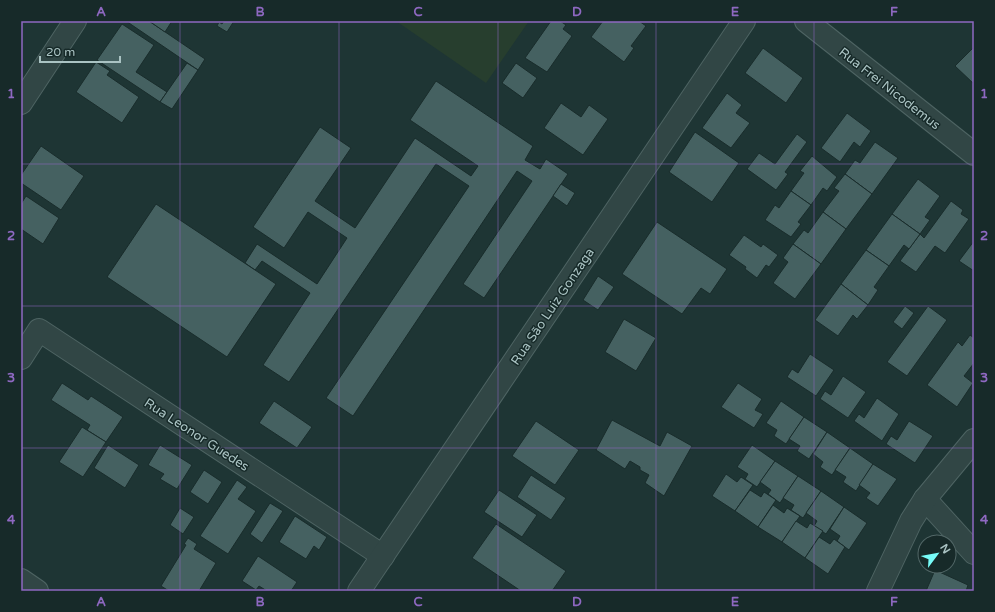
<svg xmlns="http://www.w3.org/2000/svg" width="995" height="612" font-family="'Varela Round',sans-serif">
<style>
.green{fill:#273e2e}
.building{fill:#456161;stroke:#192c2b}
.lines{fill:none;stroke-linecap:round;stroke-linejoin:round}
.minor-casing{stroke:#4e6463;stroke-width:24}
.minor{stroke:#314645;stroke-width:22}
.grid{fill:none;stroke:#8e68c1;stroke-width:1;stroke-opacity:0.55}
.labels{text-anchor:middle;stroke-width:3;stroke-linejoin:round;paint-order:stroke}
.street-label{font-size:13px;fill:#aac3c3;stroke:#172a29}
.neatline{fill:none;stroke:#8e68c1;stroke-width:1.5}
.grid-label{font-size:13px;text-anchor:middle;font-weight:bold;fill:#8e68c1}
</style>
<rect width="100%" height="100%" fill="#1e3534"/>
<polygon class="green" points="396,21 529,21 486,83"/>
<g class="building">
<polygon points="126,21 149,21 205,59 198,70"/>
<polygon points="149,21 172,21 165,32"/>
<polygon points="224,21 234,21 227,32 217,26 219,22 222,24"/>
<polygon points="551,21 560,21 566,25 563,29 572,36 547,72 525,58"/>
<polygon points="603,21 639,21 646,26 631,46 634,48 624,62 591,37"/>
<polygon points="122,24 154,45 136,72 167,92 160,102 97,60"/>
<polygon points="974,47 974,84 955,66"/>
<polygon points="763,48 803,78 786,103 745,73"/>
<polygon points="96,62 110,71 107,75 139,97 122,123 76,92"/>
<polygon points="187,63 198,70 172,109 160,102"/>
<polygon points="516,63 537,78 523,98 502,83"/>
<polygon points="436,81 533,146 525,160 540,169 546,159 568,174 484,298 463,284 532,181 517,171 353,416 326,398 469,186 436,164 289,382 263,365 310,293 262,261 255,270 245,263 257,244 317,284 347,238 308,212 284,248 253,227 320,127 351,148 315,201 355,228 415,138 471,176 478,166 410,120"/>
<polygon points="727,93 742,105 736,113 750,123 731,148 702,128"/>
<polygon points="561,103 581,117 589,105 608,119 583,155 544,128"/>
<polygon points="847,113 871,131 860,147 854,142 840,162 821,148"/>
<polygon points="695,132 739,163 712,202 669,172"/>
<polygon points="797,134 807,142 785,172 788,174 776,190 747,169 759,153 775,164"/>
<polygon points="875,142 898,158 872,194 845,174 855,160 860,163"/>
<polygon points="41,146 84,176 61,210 21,183 21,175"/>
<polygon points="812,156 837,177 827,191 823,188 811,205 791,191 804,173 800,171"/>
<polygon points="845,174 872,194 846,229 823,212 839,191 834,188"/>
<polygon points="918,179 940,196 925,217 930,220 920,234 892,214"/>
<polygon points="561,184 575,193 567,206 553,196"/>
<polygon points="791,191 811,205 798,222 801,224 791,237 765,220 775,205 779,208"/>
<polygon points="26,196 59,218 43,244 21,229 21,204"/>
<polygon points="951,201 963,210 961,214 969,219 945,253 935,246 916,272 900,261 920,234 924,238"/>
<polygon points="156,204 276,284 227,357 107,277"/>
<polygon points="823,212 846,229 821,264 793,244 804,230 808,233"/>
<polygon points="892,214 920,234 909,249 904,245 889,266 866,250"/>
<polygon points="657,222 727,269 710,294 701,288 682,314 622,274"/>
<polygon points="744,235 761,247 763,244 778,255 769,267 766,265 757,278 745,269 746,267 729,255"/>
<polygon points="974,241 974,271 959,261"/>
<polygon points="793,244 821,264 795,299 773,283 788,262 783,258"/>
<polygon points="866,250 889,266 874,287 878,290 868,305 841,284"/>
<polygon points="598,276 614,287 598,310 583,300"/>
<polygon points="841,284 868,305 857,319 853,315 838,336 815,320"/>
<polygon points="905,306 914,313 902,329 893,322"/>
<polygon points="928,306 947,320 907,376 887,362"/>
<polygon points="624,319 656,338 636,371 605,352"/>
<polygon points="970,335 974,338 974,363 964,376 973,383 957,407 927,385 958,342 962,346"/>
<polygon points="810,354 834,370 816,396 787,377 792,369 798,373"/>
<polygon points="843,376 866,392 848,418 820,399 825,391 831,395"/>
<polygon points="62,383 88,400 91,396 123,417 106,442 87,430 90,425 51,400"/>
<polygon points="738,383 762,399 755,410 763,414 754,428 721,407"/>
<polygon points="877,398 899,414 882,441 854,421 859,414 864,418"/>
<polygon points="274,401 312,427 297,448 259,423"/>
<polygon points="781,401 804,417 786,444 774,436 777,430 766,423"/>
<polygon points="804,417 827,432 809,459 797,451 800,446 789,439"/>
<polygon points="612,420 660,446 667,432 692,446 664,496 645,483 649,475 640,470 640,467 630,461 625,469 596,450"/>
<polygon points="536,421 579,450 555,485 512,456"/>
<polygon points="909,421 933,436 915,463 886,444 891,436 897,440"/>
<polygon points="82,427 106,442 83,477 59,462"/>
<polygon points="827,432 850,448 832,475 820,467 823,462 813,454"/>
<polygon points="108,445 139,465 125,488 94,468"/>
<polygon points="160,445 192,465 177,489 160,479 164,474 148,465"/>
<polygon points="752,445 775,461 757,487 745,479 748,474 737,467"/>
<polygon points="850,448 873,464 856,491 843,482 846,477 835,470"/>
<polygon points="775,461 798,476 780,503 768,494 771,490 760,482"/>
<polygon points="873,464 897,479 878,506 866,498 870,493 859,485"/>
<polygon points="204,470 222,482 208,504 190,492"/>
<polygon points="726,474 737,482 741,477 753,485 735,511 712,496"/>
<polygon points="531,475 566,498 551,520 517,497"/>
<polygon points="798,476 821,491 803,518 791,510 794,505 783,498"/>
<polygon points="237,480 247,487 238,499 256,511 228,554 200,536"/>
<polygon points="499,490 537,515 522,537 484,512"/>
<polygon points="750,490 761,497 764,492 776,500 758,527 735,511"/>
<polygon points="821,491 844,507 826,534 814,526 817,521 806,513"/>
<polygon points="270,503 283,511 262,543 250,534"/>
<polygon points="773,505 784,513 787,508 800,516 782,542 758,527"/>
<polygon points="844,507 867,523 849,550 837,541 840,536 830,529"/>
<polygon points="180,508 194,517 183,534 170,525"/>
<polygon points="295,516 327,537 319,550 314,546 306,559 279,542"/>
<polygon points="796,521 807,528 810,523 823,531 805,558 782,542"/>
<polygon points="496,524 566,571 552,591 521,591 472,558"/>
<polygon points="819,537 830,544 834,539 845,547 828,574 805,558"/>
<polygon points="188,538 197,544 194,549 216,563 199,591 169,591 161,586 186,545 184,544"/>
<polygon points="258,556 297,582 291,591 267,591 259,586 256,590 242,581"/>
<polygon points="935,570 968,585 966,591 926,591"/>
</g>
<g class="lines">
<defs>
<g id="minor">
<polyline points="806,21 974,154"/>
<polyline points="21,103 75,21"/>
<polyline points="21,358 39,330 383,556"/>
<polyline points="925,499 974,553"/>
<polyline points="21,580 37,591"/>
<polyline points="359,591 744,21"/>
<polyline points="878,591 911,521 925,499 974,440"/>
</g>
</defs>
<use href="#minor" class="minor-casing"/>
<use href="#minor" class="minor"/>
</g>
<path class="grid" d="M180,21V591M339,21V591M498,21V591M656,21V591M814,21V591M21,164H974M21,306H974M21,448H974"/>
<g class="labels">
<g class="street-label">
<text transform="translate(890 88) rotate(38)" y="5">Rua Frei Nicodemus</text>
<text transform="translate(552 306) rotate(-56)" y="5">Rua São Luiz Gonzaga</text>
<text transform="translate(197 434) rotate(33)" y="5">Rua Leonor Guedes</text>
</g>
</g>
<rect width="995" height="612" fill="none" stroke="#172a29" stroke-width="44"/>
<g transform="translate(937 554) rotate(58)"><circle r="19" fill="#172a29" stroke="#526767"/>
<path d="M0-3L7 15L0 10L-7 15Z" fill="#77fcf8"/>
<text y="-6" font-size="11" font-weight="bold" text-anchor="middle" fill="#aac3c3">N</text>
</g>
<path d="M40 56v6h80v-6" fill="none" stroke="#aac3c3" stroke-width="2"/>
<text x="46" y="56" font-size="12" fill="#aac3c3" stroke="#172a29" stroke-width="3" paint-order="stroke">20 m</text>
<rect x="22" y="22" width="951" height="568" class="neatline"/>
<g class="grid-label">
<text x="101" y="16">A</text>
<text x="260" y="16">B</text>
<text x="418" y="16">C</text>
<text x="577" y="16">D</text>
<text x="735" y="16">E</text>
<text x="894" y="16">F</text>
<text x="11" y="98">1</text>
<text x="984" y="98">1</text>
<text x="11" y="240">2</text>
<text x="984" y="240">2</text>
<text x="11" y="382">3</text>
<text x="984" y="382">3</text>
<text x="11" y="524">4</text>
<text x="984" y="524">4</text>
<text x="101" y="606">A</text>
<text x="260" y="606">B</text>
<text x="418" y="606">C</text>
<text x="577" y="606">D</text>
<text x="735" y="606">E</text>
<text x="894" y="606">F</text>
</g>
</svg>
